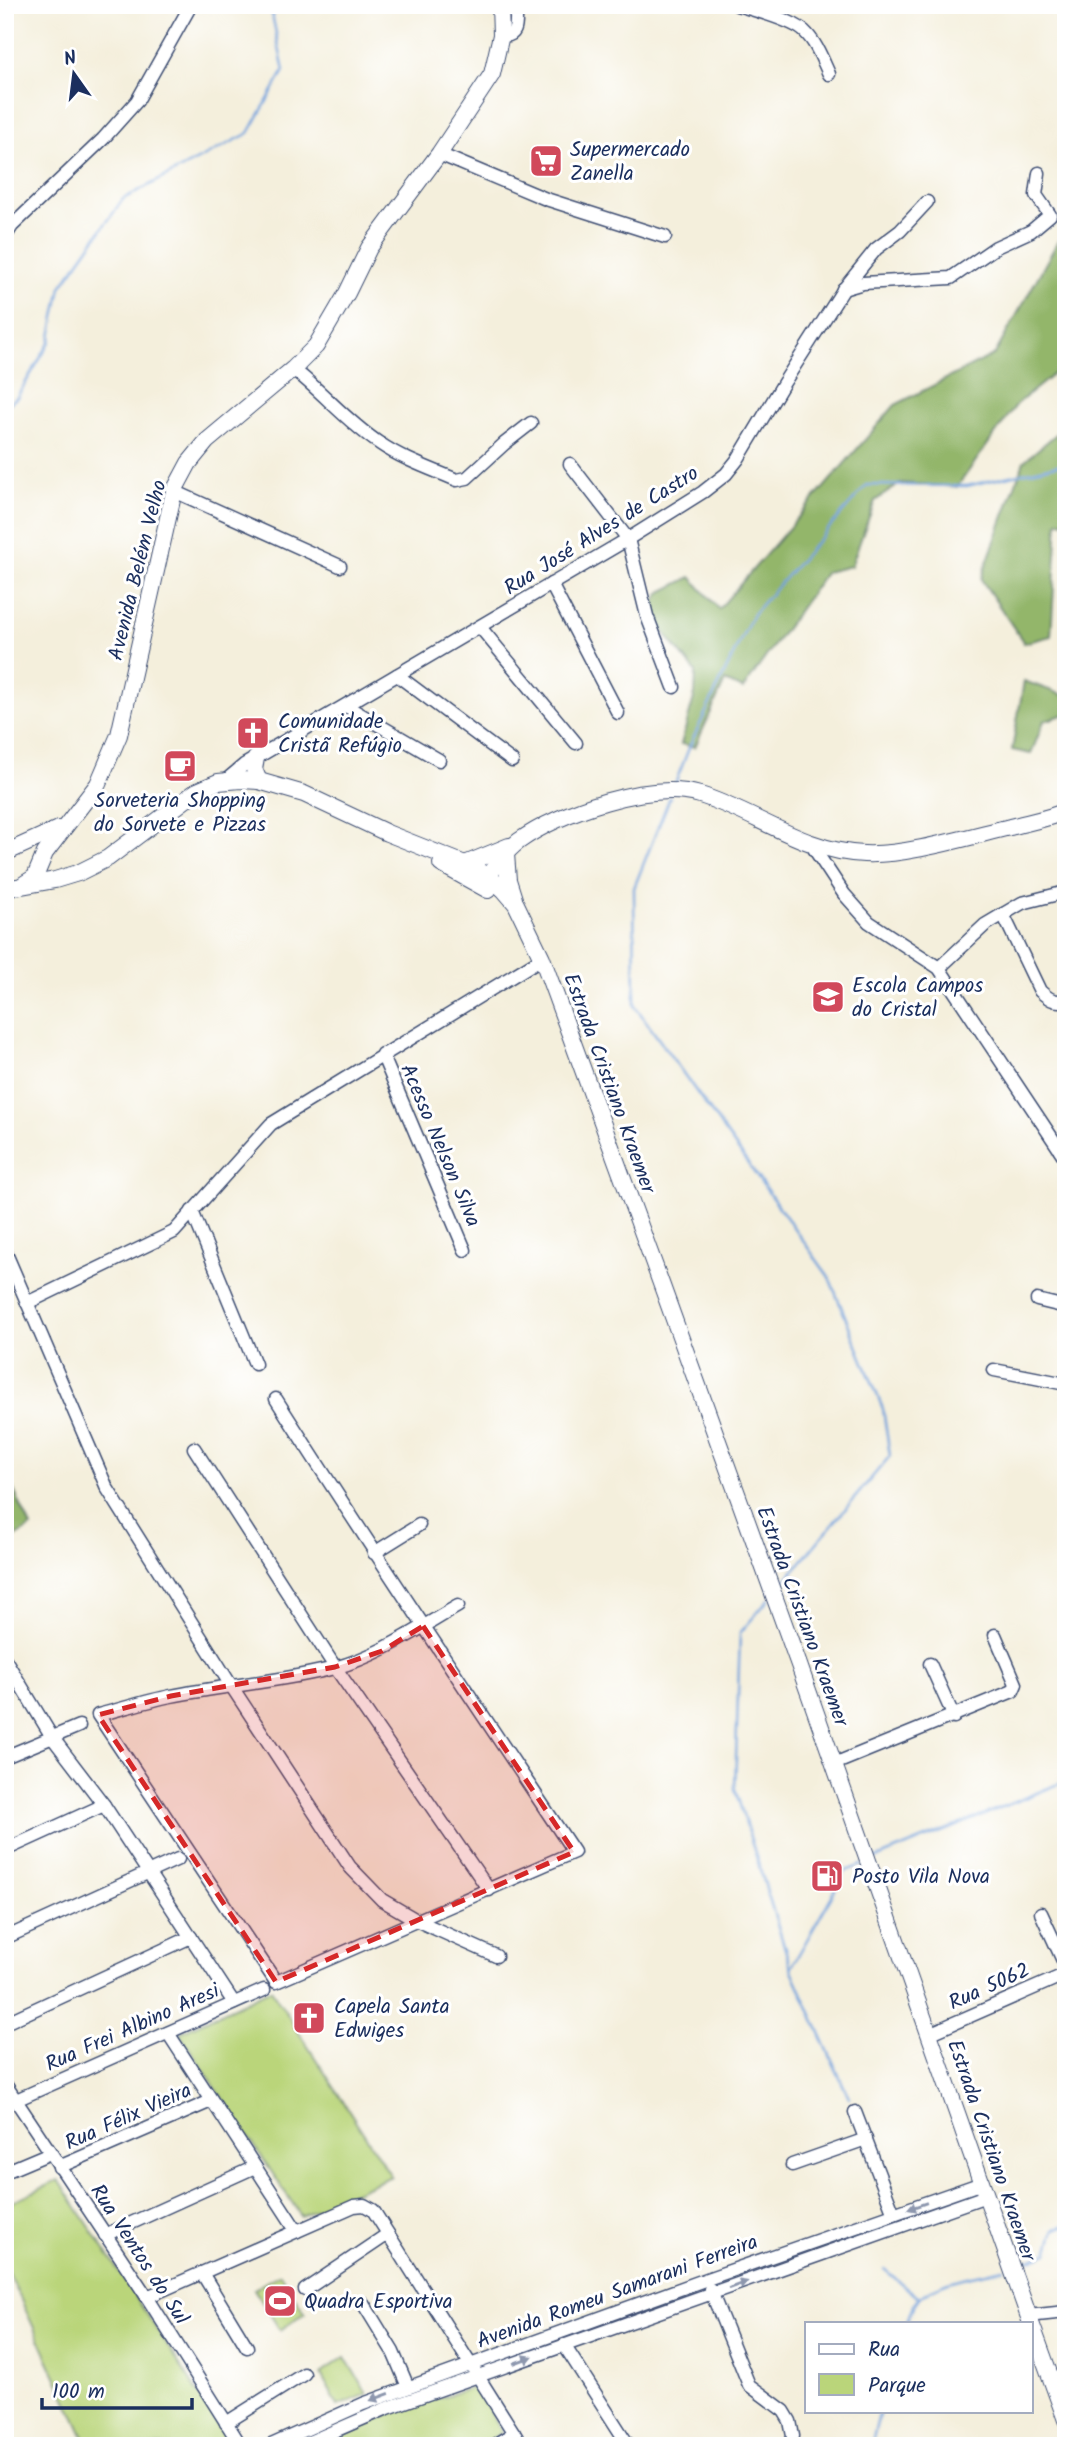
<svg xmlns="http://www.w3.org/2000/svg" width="1071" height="2451" font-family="Kalam,sans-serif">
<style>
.green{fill:#bad57a;stroke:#6a826c;stroke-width:2}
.forest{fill:#93b66a;stroke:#577264;stroke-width:2}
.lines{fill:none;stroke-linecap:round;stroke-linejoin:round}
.stream{stroke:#72a1db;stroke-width:2.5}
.minor-casing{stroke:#3c4c71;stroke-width:15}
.major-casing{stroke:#3c4c71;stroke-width:18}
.minor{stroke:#fff;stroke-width:12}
.major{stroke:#fff;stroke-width:16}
.oneway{fill:#8d97ae}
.marked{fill:#d62828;fill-opacity:0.2;stroke:#d62828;stroke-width:5;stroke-dasharray:14 9;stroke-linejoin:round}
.labels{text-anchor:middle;stroke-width:6;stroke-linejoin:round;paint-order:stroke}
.poi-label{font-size:21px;fill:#1b2f5e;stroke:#fff;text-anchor:start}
.street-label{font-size:21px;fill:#1b2f5e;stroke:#fff}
</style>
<rect width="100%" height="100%" fill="#fff"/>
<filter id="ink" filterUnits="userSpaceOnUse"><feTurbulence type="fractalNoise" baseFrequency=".0143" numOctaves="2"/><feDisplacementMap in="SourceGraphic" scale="14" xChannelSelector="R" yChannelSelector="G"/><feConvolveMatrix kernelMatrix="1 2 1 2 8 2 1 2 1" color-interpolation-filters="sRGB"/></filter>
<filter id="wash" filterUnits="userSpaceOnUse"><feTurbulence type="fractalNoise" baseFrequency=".00686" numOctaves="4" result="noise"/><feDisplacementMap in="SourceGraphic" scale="28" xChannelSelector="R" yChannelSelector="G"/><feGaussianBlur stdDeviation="1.57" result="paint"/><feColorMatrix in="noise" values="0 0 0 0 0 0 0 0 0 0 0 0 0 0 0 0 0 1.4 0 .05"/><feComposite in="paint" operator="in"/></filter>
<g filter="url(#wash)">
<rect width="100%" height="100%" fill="#f4efdc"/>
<g class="green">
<polygon points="271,1989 391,2176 301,2216 179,2033"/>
<polygon points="59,2180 233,2446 88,2446 5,2265 5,2205"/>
<polygon points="280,2274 305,2313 280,2330 254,2289"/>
<polygon points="345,2357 367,2394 338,2406 321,2374"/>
<polygon points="476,2387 502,2432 480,2446 316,2446 402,2408"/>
</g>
<g class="forest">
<polygon points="1066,239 1066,364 1017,404 957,487 901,483 875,501 851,566 826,572 743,689 725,681 695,747 681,744 695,694 696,672 648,613 661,592 691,577 719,609 895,405 995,354 1058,241"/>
<polygon points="1066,426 1066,522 1058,521 1051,636 1024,643 981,579 1024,461"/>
<polygon points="1024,681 1066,696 1066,714 1044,721 1031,754 1012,750"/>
<polygon points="5,1472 31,1527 5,1544"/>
</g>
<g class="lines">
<g class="stream">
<polyline points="5,407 17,397 50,342 61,287 123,199 249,133 284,71 270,5"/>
<polyline points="675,784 691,743 753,614 867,485 967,486 1066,463"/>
<polyline points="670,797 634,888 635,1006 829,1277 883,1409 890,1456 778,1589"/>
<polyline points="769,1599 740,1633 735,1789 791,1968 849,2098"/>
<polyline points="875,1859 1066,1781"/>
<polyline points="792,1966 846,1871 862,1865"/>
<polyline points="1016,2265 1048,2253 1055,2229 1066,2225"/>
<polyline points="884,2269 919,2298"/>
<path d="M907,2323C909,2315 912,2305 919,2298C940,2279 977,2276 1004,2269"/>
<polyline points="871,2446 880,2411"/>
</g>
</g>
</g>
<g filter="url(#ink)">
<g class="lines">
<defs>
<g id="minor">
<path d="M737,5C754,10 792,20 804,31C816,42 822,59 829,74"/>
<path d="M501,35C521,39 515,18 516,5"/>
<polyline points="439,154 546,199 665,237"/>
<polyline points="5,237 12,226 103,139 137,101 191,5"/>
<polyline points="843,289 863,283 951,278 996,247 1031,231 1050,215 1036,195 1039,173"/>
<path d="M293,369C323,392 347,422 379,443C402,459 431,469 457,480L467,478L504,444L531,423"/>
<polyline points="570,464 628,539 647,616 674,687"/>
<polyline points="174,491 340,566"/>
<polyline points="551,584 618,713"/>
<polyline points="480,627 576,743"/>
<polyline points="397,675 512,761"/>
<polyline points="346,706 439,760"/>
<polyline points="225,781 244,765 628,539 703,492 726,474 738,459 783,384 843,290 876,249 900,231 927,202"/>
<polyline points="811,844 844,894 869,922 939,968 1066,1159"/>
<path d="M1003,914L1040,991C1049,999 1054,1003 1066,1000"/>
<polyline points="939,968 985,925 1022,903 1066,892"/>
<polyline points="382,1054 465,1250"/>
<polyline points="192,1211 255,1364"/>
<polyline points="5,1251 107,1488 232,1687 350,1867 382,1900 418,1921 496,1956"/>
<polyline points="1037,1300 1066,1307"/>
<polyline points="27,1303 174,1232 271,1124 542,958"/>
<polyline points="994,1370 1066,1384"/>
<path d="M276,1399C373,1552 474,1702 574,1852L276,1982L98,1715C122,1709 146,1701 171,1696C225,1685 281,1682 334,1668C379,1656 418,1629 458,1606"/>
<polyline points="194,1448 335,1667 489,1890"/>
<polyline points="374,1553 419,1525"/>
<polyline points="5,1659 52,1737 104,1805 234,2003"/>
<polyline points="930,1664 954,1717"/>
<polyline points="5,1757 79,1726"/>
<polyline points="834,1764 1013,1691 1016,1684 995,1635"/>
<polyline points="5,1850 104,1805"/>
<polyline points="1041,1913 1066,1967"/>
<polyline points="5,1938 178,1859"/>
<polyline points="5,2023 191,1937"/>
<polyline points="168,2033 297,2231"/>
<polyline points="929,2034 1066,1974"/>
<polyline points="5,2084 147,2297 241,2446"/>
<polyline points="16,2100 264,1990"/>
<polyline points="855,2112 894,2214"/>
<polyline points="792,2165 866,2139"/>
<polyline points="59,2167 211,2101"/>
<polyline points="5,2172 50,2153"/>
<polyline points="105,2235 255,2167"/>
<polyline points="202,2273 247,2347"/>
<polyline points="710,2289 749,2385 784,2411 790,2421 793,2436 791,2446"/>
<polyline points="305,2290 388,2234"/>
<polyline points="147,2297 354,2206 364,2205 373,2210 522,2446"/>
<polyline points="363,2303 393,2352 408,2387"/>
<polyline points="1028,2316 1066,2312"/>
<polyline points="564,2345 629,2446"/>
<polyline points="226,2423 304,2374"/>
<polyline points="269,2446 363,2404 707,2279 982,2183"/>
<polyline points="300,2446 385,2409 986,2196"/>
<polyline points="493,2446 514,2433"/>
</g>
<g id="major">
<polyline points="256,758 254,769 259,781"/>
<polyline points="5,853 58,829"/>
<polyline points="506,854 508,880 514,899"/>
<polyline points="441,864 488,890"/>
<polyline points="465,864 509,846"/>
<polyline points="24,884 35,877 45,853 98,784 119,735 174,491 189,463 207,441 293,369 316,346 347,293 369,248 439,154 492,74 501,35 500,5"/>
<path d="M482,886C492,870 503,853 519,841C559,812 651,780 700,795C755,812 804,852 864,854C905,856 968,837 1010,827C1028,822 1048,819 1066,811"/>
<polyline points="5,889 55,880 78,873 108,858 197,791 218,782 241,780 259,781 304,794 387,833 465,864 488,876 504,890 516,904 542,958 654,1264 799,1665 1031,2323"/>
<polyline points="1031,2323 1066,2420"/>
</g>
</defs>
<use href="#minor" class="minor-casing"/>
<use href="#major" class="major-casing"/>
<use href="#minor" class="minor"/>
<use href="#major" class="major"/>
</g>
<defs><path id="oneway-solid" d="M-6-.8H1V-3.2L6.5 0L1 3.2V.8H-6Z" transform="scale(1.75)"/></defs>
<g class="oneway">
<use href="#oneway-solid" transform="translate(917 2206) rotate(161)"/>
<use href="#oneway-solid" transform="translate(738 2285) rotate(-20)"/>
<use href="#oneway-solid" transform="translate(523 2360) rotate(-20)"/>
<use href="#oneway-solid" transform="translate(380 2397) rotate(160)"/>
</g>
</g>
<path class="marked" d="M423,1626L574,1852L276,1982L98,1715L171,1696L335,1667L382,1651Z"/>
<defs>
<symbol id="supermarket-square" viewBox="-11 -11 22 22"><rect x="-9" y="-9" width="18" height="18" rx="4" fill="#d1495b" stroke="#fff"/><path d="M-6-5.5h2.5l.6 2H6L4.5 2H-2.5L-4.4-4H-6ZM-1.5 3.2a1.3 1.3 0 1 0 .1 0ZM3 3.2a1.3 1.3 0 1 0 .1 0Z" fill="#fff"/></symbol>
<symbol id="church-square" viewBox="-11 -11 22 22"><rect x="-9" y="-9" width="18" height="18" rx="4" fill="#d1495b" stroke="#fff"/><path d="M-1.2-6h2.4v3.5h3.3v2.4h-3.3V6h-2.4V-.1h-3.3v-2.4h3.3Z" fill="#fff"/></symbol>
<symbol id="cafe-square" viewBox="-11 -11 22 22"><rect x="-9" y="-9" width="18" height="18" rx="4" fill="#d1495b" stroke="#fff"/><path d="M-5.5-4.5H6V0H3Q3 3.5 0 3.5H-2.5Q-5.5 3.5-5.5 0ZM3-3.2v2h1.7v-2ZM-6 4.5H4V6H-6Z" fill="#fff"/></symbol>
<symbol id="school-square" viewBox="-11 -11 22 22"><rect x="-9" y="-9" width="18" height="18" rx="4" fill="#d1495b" stroke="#fff"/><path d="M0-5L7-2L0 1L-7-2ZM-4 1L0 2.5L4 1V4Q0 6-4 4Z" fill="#fff"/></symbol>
<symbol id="fuel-square" viewBox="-11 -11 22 22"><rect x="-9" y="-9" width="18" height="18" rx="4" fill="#d1495b" stroke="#fff"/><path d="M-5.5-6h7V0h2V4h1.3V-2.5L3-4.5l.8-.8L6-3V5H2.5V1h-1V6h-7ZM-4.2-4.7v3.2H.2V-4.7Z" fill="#fff"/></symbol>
<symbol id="stadium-square" viewBox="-11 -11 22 22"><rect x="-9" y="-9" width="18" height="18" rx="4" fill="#d1495b" stroke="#fff"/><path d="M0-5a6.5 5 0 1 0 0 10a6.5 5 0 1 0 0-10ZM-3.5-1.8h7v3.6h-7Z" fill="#fff"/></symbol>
</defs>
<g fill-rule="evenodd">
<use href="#supermarket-square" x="527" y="142" width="38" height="38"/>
<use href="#church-square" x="234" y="714" width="38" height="38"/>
<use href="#cafe-square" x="161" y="747" width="38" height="38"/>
<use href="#school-square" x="809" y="978" width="38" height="38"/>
<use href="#fuel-square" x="808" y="1857" width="38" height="38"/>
<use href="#church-square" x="290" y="1999" width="38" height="38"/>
<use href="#stadium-square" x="261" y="2282" width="38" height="38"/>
</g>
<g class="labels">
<g class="poi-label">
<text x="570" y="156">Supermercado<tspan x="570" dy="24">Zanella</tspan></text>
<text x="278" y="728">Comunidade<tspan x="278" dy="24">Cristã Refúgio</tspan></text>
<text x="180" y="807" text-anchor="middle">Sorveteria Shopping<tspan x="180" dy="24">do Sorvete e Pizzas</tspan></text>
<text x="852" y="992">Escola Campos<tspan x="852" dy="24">do Cristal</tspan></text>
<text x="852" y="1883">Posto Vila Nova</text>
<text x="334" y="2013">Capela Santa<tspan x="334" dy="24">Edwiges</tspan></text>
<text x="304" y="2308">Quadra Esportiva</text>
</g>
<g class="street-label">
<text transform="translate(601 530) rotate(-32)" y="7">Rua José Alves de Castro</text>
<text transform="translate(137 570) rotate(-76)" y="7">Avenida Belém Velho</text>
<text transform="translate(610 1083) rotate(70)" y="7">Estrada Cristiano Kraemer</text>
<text transform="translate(441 1145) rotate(67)" y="7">Acesso Nelson Silva</text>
<text transform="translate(803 1616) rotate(70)" y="7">Estrada Cristiano Kraemer</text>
<text transform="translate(989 1986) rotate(-24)" y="7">Rua 5062</text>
<text transform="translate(132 2027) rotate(-24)" y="7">Rua Frei Albino Aresi</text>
<text transform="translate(128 2116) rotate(-24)" y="7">Rua Félix Vieira</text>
<text transform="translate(992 2150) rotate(71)" y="7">Estrada Cristiano Kraemer</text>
<text transform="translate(140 2254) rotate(57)" y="7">Rua Ventos do Sul</text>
<text transform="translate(617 2291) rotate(-20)" y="7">Avenida Romeu Samarani Ferreira</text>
</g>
</g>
<rect width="1071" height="2451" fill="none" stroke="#fff" stroke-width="28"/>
<rect x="805" y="2322" width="228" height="91" fill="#ffffff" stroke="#a4acbf" stroke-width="2"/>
<rect x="819" y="2344" width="35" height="10" fill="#ffffff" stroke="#a4acbf" stroke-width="2"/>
<text x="868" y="2356" font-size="21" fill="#1b2f5e">Rua</text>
<rect x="819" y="2374" width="35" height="21" fill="#bad57a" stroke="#a4acbf" stroke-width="2"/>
<text x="868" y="2392" font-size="21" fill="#1b2f5e">Parque</text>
<g transform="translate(74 74) rotate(346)" stroke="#ffffff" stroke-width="5" paint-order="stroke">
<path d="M0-5L12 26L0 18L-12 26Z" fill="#1b2f5e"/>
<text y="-10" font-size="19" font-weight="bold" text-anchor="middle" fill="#1b2f5e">N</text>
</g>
<path d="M42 2398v10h150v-10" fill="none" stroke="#1b2f5e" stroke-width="3.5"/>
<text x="52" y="2398" font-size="21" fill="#1b2f5e" stroke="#ffffff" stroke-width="5" paint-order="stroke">100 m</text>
</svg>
